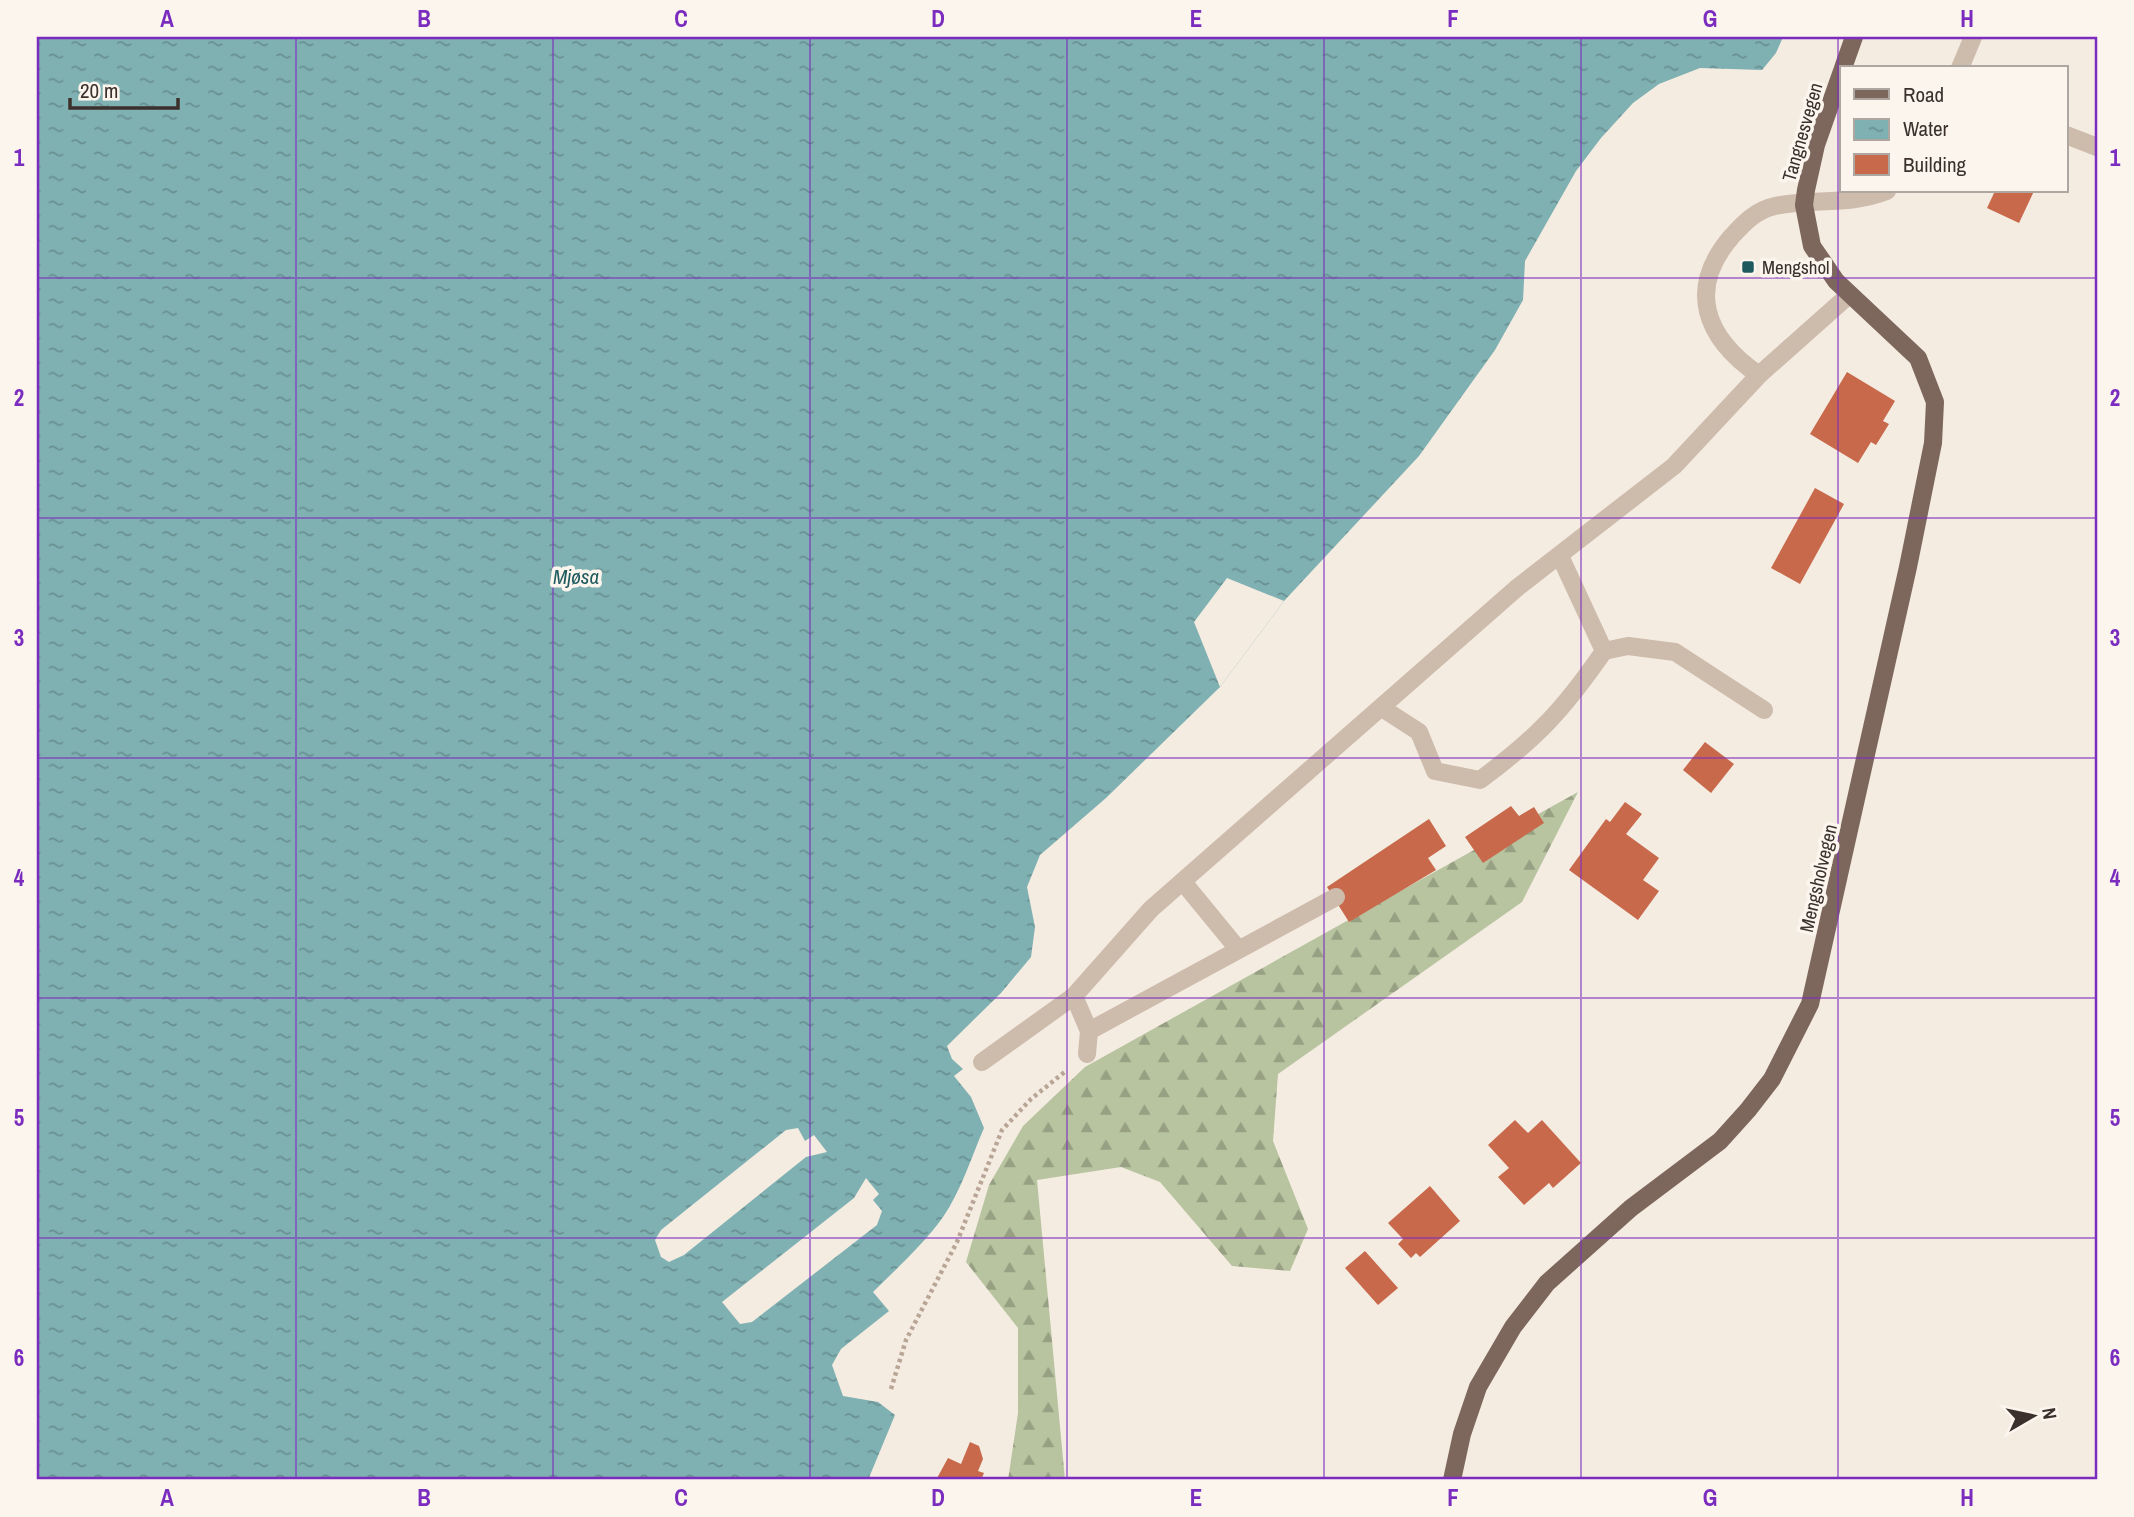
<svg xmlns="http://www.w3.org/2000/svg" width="2134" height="1517" font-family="'Archivo Narrow',sans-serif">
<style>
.forest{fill:url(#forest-firs)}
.water{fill:url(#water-ripples)}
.pier{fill:#f4ebe1}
.building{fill:#c8694b}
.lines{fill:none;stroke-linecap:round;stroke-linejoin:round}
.path{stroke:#b9a596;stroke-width:4.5;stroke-dasharray:3.5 3.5;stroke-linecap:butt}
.minor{stroke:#cdbbac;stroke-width:18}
.major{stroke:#7d675c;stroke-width:18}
.grid{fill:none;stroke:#7b2cbf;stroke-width:2;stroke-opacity:0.55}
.poi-dot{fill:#1f5a5e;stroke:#fbf5ee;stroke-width:2.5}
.labels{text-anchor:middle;stroke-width:7;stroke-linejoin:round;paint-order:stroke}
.street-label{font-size:19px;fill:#3b302b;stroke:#fbf5ee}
.poi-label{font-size:19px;fill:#3b302b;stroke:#fbf5ee;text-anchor:start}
.water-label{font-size:21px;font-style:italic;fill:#1f5a5e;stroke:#fbf5ee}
.neatline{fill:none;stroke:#7b2cbf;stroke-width:2.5}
.grid-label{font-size:23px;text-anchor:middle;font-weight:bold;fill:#7b2cbf}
</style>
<defs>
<pattern id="forest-firs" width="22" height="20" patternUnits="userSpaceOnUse" patternTransform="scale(1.75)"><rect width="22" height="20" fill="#b8c4a0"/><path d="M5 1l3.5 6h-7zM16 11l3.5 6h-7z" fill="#97a083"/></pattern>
<pattern id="water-ripples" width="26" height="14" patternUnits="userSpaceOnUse" patternTransform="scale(1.75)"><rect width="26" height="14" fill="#7fb0b2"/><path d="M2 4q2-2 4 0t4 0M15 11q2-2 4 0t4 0" fill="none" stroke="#699091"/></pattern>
</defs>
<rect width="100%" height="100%" fill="#f4ebe1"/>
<polygon class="forest" points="1578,792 1522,902 1278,1074 1273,1141 1308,1229 1290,1271 1232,1266 1160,1182 1121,1167 1037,1180 1065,1480 1008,1480 1018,1413 1018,1328 966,1262 989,1185 1023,1126 1085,1067"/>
<path class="water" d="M37,37H1783L1776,53L1762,70L1700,68L1659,84L1633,103L1601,138L1576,171L1525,261L1523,300L1495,350L1419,456L1284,601L1220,687L1106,798L1040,855L1027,887L1035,927L1031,957L1001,993L947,1046L952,1059L963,1069L954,1076L971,1097L984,1128C971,1158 961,1191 943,1217C923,1245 897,1268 873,1292L889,1311L841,1349L832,1365L843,1396L878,1402L895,1415L868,1480H37Z"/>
<g class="pier">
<polygon points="1227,578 1284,601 1220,687 1194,622"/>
<polygon points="798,1128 805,1141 814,1135 827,1152 806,1157 684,1255 669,1262 661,1257 655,1240 661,1230 786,1130"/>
<polygon points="866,1178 879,1194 873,1200 882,1211 877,1225 752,1322 740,1324 722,1302 854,1198"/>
</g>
<g class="building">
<polygon points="1995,191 2034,191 2019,223 1987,208"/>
<polygon points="1847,372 1895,401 1883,421 1889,424 1876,445 1871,442 1858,463 1810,434"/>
<polygon points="1815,488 1844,504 1800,584 1771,568"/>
<polygon points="1705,742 1734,764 1711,793 1683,770"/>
<polygon points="1625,802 1642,814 1626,834 1659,858 1643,880 1659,891 1638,920 1569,870 1606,819 1610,822"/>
<polygon points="1511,806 1519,816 1534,807 1544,823 1483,863 1465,837"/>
<polygon points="1429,819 1446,846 1428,858 1436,870 1349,922 1327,887"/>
<polygon points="1515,1120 1528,1133 1542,1120 1581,1163 1553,1188 1549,1183 1524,1205 1498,1177 1509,1168 1488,1145"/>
<polygon points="1430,1186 1460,1221 1420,1257 1416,1253 1411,1258 1398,1244 1403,1239 1388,1223"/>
<polygon points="1365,1251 1398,1288 1378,1305 1345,1268"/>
<polygon points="970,1442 979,1446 983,1459 978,1471 984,1473 981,1480 936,1480 948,1458 961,1464"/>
</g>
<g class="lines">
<polyline class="path" points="891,1389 906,1340 957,1242 1002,1130 1031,1099 1067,1070"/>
<g class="minor">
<polyline points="1960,68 1973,37"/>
<polyline points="2066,135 2097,147"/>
<path d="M1759,375C1705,338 1686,289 1732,236C1744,223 1756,210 1775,206C1813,198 1849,206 1887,191"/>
<polyline points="1604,651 1628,646 1675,652 1764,710"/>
<path d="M1382,708L1419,732L1435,771L1480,780C1537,738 1564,709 1604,651L1560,556"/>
<polyline points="1183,882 1238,949"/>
<polyline points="1074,996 1089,1031 1087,1054"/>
<polyline points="1089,1031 1336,897"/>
<polyline points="982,1062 1074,996 1151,909 1518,587 1674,466 1759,375 1849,295"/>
</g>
<g class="major">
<polyline points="1843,68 1854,37"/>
<polyline points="1452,1480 1462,1434 1478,1387 1513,1327 1547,1283 1631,1208 1720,1141 1748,1110 1772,1079 1810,1004 1908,567 1933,443 1935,402 1918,358 1836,281 1812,246 1804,205 1806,190 1816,145 1842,71"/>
</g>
</g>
<path class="grid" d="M296,37V1480M553,37V1480M810,37V1480M1067,37V1480M1324,37V1480M1581,37V1480M1838,37V1480M37,278H2097M37,518H2097M37,758H2097M37,998H2097M37,1238H2097"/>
<rect class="poi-dot" x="1741" y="260" width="14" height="14" rx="3.5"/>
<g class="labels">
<g class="street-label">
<text transform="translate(1802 132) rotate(-74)" y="7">Tangnesvegen</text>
<text transform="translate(1818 878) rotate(-77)" y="7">Mengsholvegen</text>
</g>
<g class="poi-label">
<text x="1762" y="274">Mengshol</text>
</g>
<g class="water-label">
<text x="576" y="584">Mjøsa</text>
</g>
</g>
<rect width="2134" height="1517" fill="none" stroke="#fbf5ee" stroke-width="77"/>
<rect x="1840" y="66" width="228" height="126" fill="#fbf5ee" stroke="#aea6a0" stroke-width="2"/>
<rect x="1854" y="89" width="35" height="10" fill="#7d675c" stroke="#aea6a0" stroke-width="2"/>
<text x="1903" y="102" font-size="21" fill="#3b302b">Road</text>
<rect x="1854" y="119" width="35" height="21" fill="url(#water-ripples)" stroke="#aea6a0" stroke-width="2"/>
<text x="1903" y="136" font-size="21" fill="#3b302b">Water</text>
<rect x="1854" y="154" width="35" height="21" fill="#c8694b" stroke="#aea6a0" stroke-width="2"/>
<text x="1903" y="172" font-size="21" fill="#3b302b">Building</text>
<g transform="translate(2033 1416) rotate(81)" stroke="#fbf5ee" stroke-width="5" paint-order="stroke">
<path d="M0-5L12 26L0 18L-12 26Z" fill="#3b302b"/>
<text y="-10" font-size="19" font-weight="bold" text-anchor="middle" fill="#3b302b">N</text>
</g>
<path d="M70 98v10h108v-10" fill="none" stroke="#3b302b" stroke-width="3.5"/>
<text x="80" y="98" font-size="21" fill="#3b302b" stroke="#fbf5ee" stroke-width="5" paint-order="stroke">20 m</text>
<rect x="38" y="38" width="2058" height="1440" class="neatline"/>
<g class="grid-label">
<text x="167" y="27">A</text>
<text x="424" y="27">B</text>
<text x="681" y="27">C</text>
<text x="938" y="27">D</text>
<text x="1196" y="27">E</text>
<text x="1453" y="27">F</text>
<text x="1710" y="27">G</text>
<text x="1967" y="27">H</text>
<text x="19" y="166">1</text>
<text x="2115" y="166">1</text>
<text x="19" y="406">2</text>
<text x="2115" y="406">2</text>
<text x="19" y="646">3</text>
<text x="2115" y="646">3</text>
<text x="19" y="886">4</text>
<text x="2115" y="886">4</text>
<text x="19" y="1126">5</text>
<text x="2115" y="1126">5</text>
<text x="19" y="1366">6</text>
<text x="2115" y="1366">6</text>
<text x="167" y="1506">A</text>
<text x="424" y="1506">B</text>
<text x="681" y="1506">C</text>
<text x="938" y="1506">D</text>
<text x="1196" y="1506">E</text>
<text x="1453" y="1506">F</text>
<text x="1710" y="1506">G</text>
<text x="1967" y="1506">H</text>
</g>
</svg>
